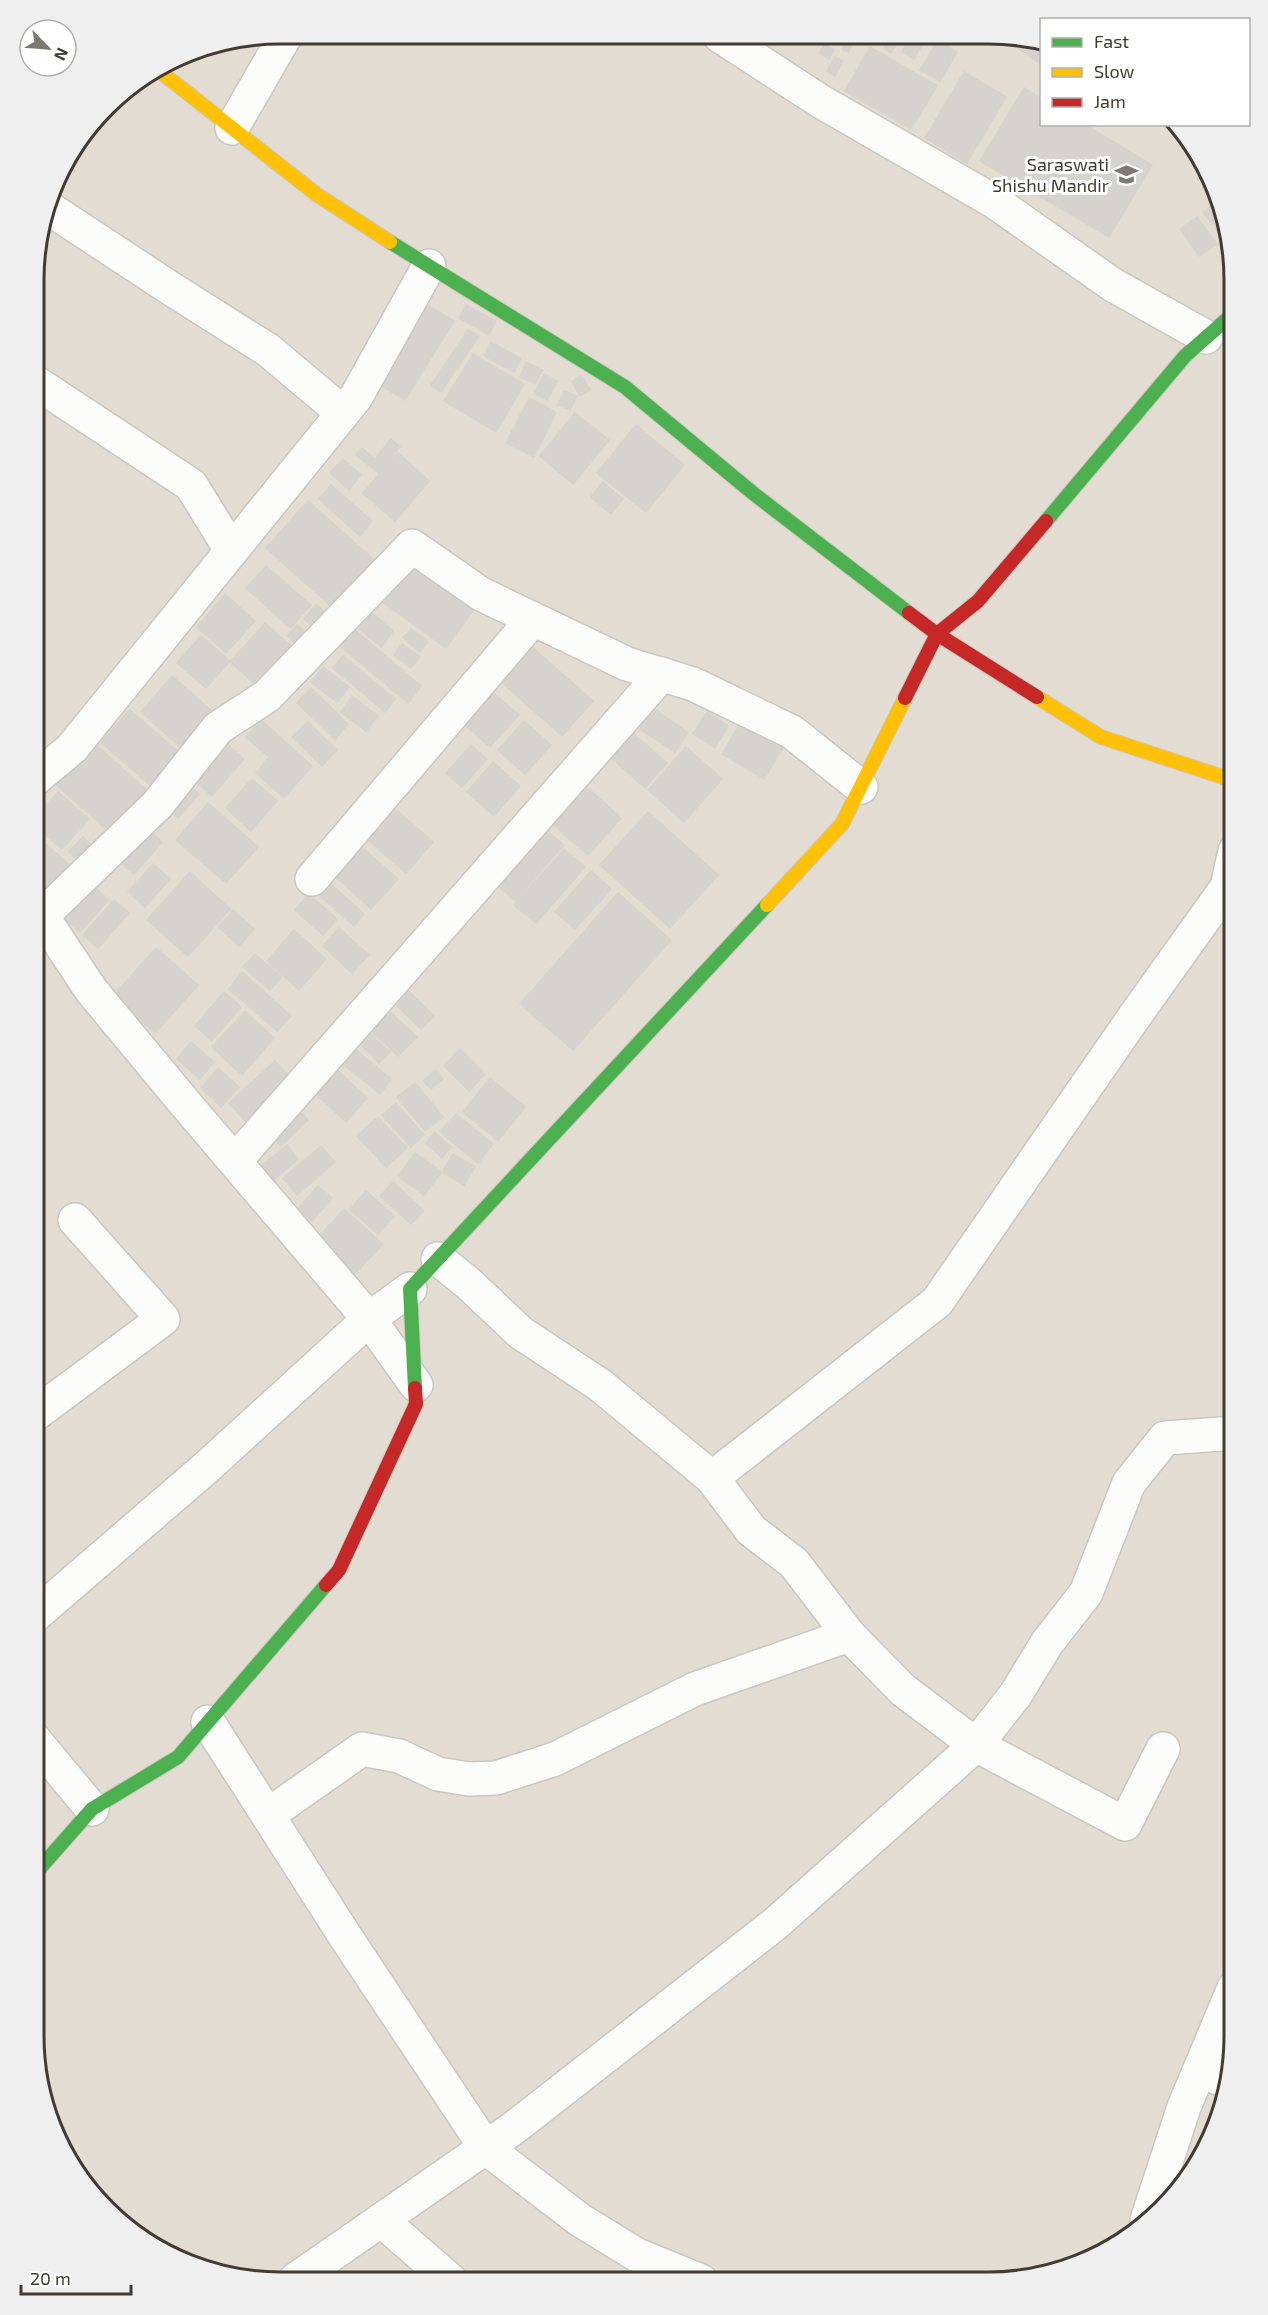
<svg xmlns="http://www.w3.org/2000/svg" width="1268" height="2315" font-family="'Exo 2',sans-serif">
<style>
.residential{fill:#e2dcd3}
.building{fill:#d6d2cd;stroke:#d6d2cc;stroke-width:1.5}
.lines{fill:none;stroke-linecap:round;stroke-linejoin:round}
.street-casing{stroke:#cac7c2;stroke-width:36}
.fast-casing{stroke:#cdc7bd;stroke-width:16}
.slow-casing{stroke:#cdc7bd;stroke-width:16}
.jam-casing{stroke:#cdc7bd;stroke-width:16}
.street{stroke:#fcfcfb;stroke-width:33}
.fast{stroke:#4caf50;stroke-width:14}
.slow{stroke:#ffc107;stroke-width:14}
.jam{stroke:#c62828;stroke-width:14}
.labels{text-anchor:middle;stroke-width:6;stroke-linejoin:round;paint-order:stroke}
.poi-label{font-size:18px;fill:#423b33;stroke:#fff;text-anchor:end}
.rim{fill:none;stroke:#423b33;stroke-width:3}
</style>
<rect width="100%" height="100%" fill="#eeebe6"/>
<polygon class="residential" points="280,33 1036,38 1041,40 1042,124 1178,125 1193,142 1222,200 1235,280 1234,2052 1216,2129 1184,2186 1126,2240 1068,2269 988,2282 247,2280 171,2257 117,2221 75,2173 46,2115 33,2035 35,248 59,170 117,94 186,52"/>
<g class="building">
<polygon points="849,37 857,37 848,52 842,49"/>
<polygon points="891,37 901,37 891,53 884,48"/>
<polygon points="911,37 927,37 914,59 902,52"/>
<polygon points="1005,37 1042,40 1042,65 1005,39"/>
<polygon points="938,40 957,52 940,81 920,70"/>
<polygon points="825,44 834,50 829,59 819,53"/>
<polygon points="870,47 937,86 911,129 845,91"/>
<polygon points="835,57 843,61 835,76 827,71"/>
<polygon points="964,72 1006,97 967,163 925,138"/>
<polygon points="1024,88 1042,99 1042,124 1084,124 1152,165 1109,237 980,161"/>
<polygon points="1221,199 1226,226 1218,232 1203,212"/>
<polygon points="1197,217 1217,244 1199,256 1180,229"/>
<polygon points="422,302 454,321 405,400 373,381"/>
<polygon points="466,305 496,321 489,335 459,318"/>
<polygon points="468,330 479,336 441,392 431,385"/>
<polygon points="491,342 521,359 514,372 484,356"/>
<polygon points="473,354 524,384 496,432 444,401"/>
<polygon points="526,362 543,370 536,384 520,377"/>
<polygon points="544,374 558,381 547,400 534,393"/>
<polygon points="581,375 590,390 580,396 572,382"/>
<polygon points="564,391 577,396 570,410 558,405"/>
<polygon points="529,398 556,412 534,457 506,443"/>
<polygon points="575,413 609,440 573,484 540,456"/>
<polygon points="636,425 684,465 646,512 597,473"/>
<polygon points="391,439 400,447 379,473 356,455 362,448 375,459"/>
<polygon points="398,453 429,481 395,521 363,493"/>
<polygon points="343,459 361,475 349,490 330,473"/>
<polygon points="603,482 623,499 611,514 591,497"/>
<polygon points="331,485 372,521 360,536 319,499"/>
<polygon points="308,501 373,559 331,606 266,548"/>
<polygon points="412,562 475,608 446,648 383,602"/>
<polygon points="266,566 311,605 290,628 246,588"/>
<polygon points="225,594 255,621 226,653 197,627"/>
<polygon points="316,604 330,617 317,630 304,619"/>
<polygon points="372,613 393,631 381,647 359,629"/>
<polygon points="265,623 293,648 259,687 230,662"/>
<polygon points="297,625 312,637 301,649 287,636"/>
<polygon points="349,625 421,686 408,703 335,642"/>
<polygon points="411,629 428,642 420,652 403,638"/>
<polygon points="201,636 230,661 206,688 177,663"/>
<polygon points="402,644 420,657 411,668 394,655"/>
<polygon points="531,646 593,701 562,736 500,681"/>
<polygon points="343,656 395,699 385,712 333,668"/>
<polygon points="323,667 349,687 337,702 311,682"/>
<polygon points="172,676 214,713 182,748 141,712"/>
<polygon points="311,688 348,724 335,739 297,703"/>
<polygon points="492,692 519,715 490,747 464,724"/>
<polygon points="352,696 378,716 366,731 341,712"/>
<polygon points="652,708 688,732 675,752 638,728"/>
<polygon points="130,710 179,753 150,785 101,742"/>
<polygon points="707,712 728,726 715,748 693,734"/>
<polygon points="743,718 786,743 764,779 722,754"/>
<polygon points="261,720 312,766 284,798 256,773 269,757 246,737"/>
<polygon points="524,721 551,745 525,774 498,750"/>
<polygon points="308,722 337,750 322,766 292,737"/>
<polygon points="628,729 667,763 645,788 606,753"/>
<polygon points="89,739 150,793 113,835 52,781"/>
<polygon points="224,741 244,759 212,796 192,778"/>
<polygon points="471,745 487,759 462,787 446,773"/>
<polygon points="686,747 722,779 684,822 648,790"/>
<polygon points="493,762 520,786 494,816 467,792"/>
<polygon points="252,779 277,801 251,831 226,808"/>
<polygon points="184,780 199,794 178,818 163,804"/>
<polygon points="579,780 621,818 588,855 545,818"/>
<polygon points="58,792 89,819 62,849 34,824 34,819"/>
<polygon points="208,803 258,847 226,883 176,840"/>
<polygon points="393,807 433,842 406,873 366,838"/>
<polygon points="648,812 718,875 670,928 600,865"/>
<polygon points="538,823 564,845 515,901 489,878"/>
<polygon points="146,827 162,842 134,874 117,860"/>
<polygon points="83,837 100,853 86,867 69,852"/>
<polygon points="41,840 77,871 55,896 34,877 34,847"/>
<polygon points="358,844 398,879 371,909 332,873"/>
<polygon points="564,849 585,867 536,923 514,905"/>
<polygon points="153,864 170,879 145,907 128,892"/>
<polygon points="591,871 611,889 575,929 555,912"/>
<polygon points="190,872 230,909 188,956 147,920"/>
<polygon points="323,877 364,914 354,926 312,889"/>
<polygon points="86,880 109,900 80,932 57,912"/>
<polygon points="618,893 671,940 573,1050 520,1004"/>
<polygon points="309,894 337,919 323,935 295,910"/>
<polygon points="114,900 129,913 98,948 83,935"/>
<polygon points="233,910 254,929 239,946 218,927"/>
<polygon points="339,928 369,955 352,973 323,946"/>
<polygon points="294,930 326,959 299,990 267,961"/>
<polygon points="156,948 198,985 155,1033 113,996"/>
<polygon points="255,954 282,977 270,990 243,967"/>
<polygon points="242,972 291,1016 277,1031 229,989"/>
<polygon points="405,988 434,1016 421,1029 392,1001"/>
<polygon points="224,992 241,1007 212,1041 195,1026"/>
<polygon points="245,1011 274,1038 242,1075 212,1047"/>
<polygon points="390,1012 417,1037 398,1056 372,1032"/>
<polygon points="366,1030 390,1052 379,1063 356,1040"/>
<polygon points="191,1042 214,1062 200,1079 177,1059"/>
<polygon points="350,1045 391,1079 380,1094 338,1060"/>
<polygon points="460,1049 485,1074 469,1091 444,1066"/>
<polygon points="275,1061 292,1080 246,1122 229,1103"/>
<polygon points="333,1066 367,1098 346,1122 311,1089"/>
<polygon points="218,1068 239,1087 221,1107 201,1088"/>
<polygon points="436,1070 443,1079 431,1089 423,1081"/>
<polygon points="490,1078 525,1107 498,1141 463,1112"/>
<polygon points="415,1083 443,1117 425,1131 397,1097"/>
<polygon points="396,1103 424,1135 411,1147 382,1115"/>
<polygon points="297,1108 308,1120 281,1146 270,1134"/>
<polygon points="456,1114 493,1144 478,1163 440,1132"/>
<polygon points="378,1117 407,1148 386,1167 357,1136"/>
<polygon points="435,1132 451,1147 442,1158 426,1143"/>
<polygon points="287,1145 298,1159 274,1180 262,1165"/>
<polygon points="321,1146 335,1162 297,1195 283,1178"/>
<polygon points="415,1153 442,1172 424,1195 398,1176"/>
<polygon points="453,1154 475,1167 464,1185 442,1172"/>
<polygon points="393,1182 424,1211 411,1224 380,1196"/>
<polygon points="318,1186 332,1198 312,1221 298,1209"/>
<polygon points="366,1191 394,1216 378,1234 350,1210"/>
<polygon points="344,1209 383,1244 355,1274 316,1240"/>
<polygon points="1180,2176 1188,2179 1170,2198"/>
</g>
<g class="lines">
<defs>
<g id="street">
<polyline points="720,36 820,101 995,202 1113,285 1206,337"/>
<polyline points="232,128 287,33"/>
<polyline points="47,207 170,288 268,350 343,413"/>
<polyline points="35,382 191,485 231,550"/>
<polyline points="34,780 72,748 356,397 429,266"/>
<polyline points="312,879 533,619"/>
<polyline points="34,901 42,916 91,990 189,1108 369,1319 416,1385"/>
<polyline points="42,916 157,805 218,728 267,696 412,546 481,594 627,664 693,684 792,732 861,787"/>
<polyline points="235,1161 662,674"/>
<polyline points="438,1259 468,1283 521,1333 600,1385 712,1478 937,1302 1132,1020 1227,887 1235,851"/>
<polyline points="34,1415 163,1319 75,1220"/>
<polyline points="712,1478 751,1530 794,1563 849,1635 903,1690 976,1745 1016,1694 1047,1643 1086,1593 1129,1483 1165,1438 1235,1433"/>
<polyline points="33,1617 208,1466 369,1319 410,1289"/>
<polyline points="208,1722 345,1936 486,2148 580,2220 637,2255 701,2281"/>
<polyline points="33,1738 92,1809"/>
<polyline points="268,1815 362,1749 399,1756 438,1774 469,1779 496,1778 555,1759 695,1689 849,1635"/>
<polyline points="1200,2070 1227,2082"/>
<polyline points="381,2220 450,2280"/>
<polyline points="1147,2220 1184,2107 1234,1988"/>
<polyline points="295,2280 515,2127 775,1924 976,1745 1125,1824 1163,1749"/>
</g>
<g id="fast">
<polyline points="390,242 625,387 754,494 909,613"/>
<polyline points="1046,521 1185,356 1235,312"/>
<polyline points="415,1388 410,1289 767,905"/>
<polyline points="33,1876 92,1809 178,1757 326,1585"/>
</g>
<g id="slow">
<polyline points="157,69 316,194 390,242"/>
<polyline points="1037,697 1101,737 1235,781"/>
<polyline points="767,905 842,824 905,698"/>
</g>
<g id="jam">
<polyline points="909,613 937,634 978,601 1046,521"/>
<polyline points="905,698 937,634 1037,697"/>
<polyline points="326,1585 339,1570 416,1404 415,1388"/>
</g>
</defs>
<use href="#street" class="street-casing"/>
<use href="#fast" class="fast-casing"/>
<use href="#slow" class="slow-casing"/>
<use href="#jam" class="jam-casing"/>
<use href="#street" class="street"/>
<use href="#fast" class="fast"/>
<use href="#slow" class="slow"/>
<use href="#jam" class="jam"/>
</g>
<defs>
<symbol id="school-bare" viewBox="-9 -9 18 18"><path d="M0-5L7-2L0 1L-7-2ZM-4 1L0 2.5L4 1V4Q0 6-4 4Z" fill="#7e7972" stroke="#fff" stroke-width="2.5" paint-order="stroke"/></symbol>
</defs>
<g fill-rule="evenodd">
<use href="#school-bare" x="1110" y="158" width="33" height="33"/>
</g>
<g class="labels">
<g class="poi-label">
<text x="1109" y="171">Saraswati<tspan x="1109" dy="21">Shishu Mandir</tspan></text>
</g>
</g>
<path d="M0 0H1268V2315H0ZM280 44H988A236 236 0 0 1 1224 280V2036A236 236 0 0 1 988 2272H280A236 236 0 0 1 44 2036V280A236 236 0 0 1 280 44Z" fill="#f0efef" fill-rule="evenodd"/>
<path class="rim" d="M280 44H988A236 236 0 0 1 1224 280V2036A236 236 0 0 1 988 2272H280A236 236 0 0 1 44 2036V280A236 236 0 0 1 280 44Z"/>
<rect x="1040" y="18" width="210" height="108" fill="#ffffff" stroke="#b3b1ad" stroke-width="1.5"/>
<rect x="1052" y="38" width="30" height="9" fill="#4caf50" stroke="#b3b1ad" stroke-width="1.5"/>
<text x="1094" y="48" font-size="18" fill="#423b33">Fast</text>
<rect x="1052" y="68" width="30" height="9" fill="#ffc107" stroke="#b3b1ad" stroke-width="1.5"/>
<text x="1094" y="78" font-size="18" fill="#423b33">Slow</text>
<rect x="1052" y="98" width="30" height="9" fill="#c62828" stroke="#b3b1ad" stroke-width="1.5"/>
<text x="1094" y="108" font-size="18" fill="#423b33">Jam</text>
<g transform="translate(48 48) rotate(115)"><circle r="28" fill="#ffffff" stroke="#b3b1ad" stroke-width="1.5"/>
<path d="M0-4.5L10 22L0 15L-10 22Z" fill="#7e7972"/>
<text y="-9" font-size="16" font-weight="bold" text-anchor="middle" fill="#423b33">N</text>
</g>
<path d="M21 2285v9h110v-9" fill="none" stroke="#423b33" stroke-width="3"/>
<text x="30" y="2285" font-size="18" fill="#423b33" stroke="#ffffff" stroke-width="4.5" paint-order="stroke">20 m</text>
</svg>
